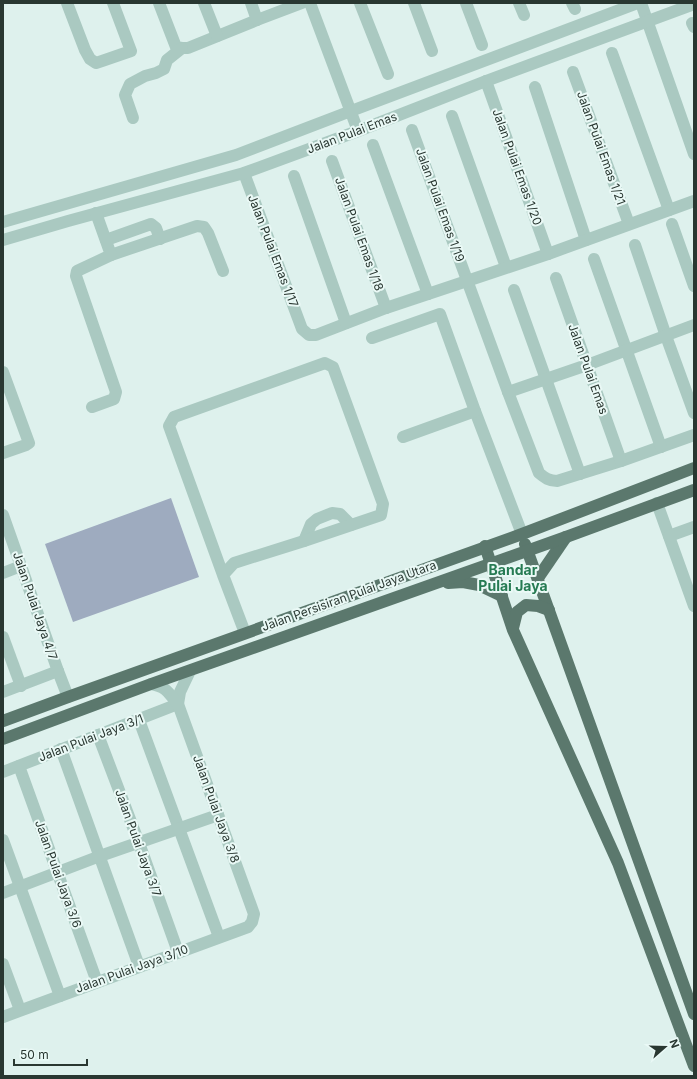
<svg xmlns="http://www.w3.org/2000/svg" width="697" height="1079" font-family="Inter,sans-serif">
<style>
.green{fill:#9eabbf}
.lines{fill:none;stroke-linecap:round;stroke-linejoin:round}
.minor{stroke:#aac9c1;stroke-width:12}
.major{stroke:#5b786d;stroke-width:12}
.labels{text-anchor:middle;stroke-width:4;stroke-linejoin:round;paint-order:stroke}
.street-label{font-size:12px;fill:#293731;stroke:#eaf9f6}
.quarter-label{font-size:14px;font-weight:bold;fill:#267b53;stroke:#eaf9f6}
</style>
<rect width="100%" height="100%" fill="#def1ed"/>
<polygon class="green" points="171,498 199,577 73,622 45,544"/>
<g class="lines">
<g class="minor">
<polyline points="67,3 85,50 90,59 96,63 102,61 131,51 113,3"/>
<polyline points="159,3 176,47 182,48 188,48 257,20 302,3"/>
<polyline points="204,3 217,36"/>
<polyline points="251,3 257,20"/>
<polyline points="310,3 358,131"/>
<polyline points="360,3 388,74"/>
<polyline points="414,3 432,51"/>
<polyline points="466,3 482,45"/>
<polyline points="519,3 524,15"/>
<polyline points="572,3 575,9"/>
<polyline points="641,3 694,154"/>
<polyline points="692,23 694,27"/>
<polyline points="612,53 669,210"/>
<polyline points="573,72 629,224"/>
<polyline points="486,81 548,254"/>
<polyline points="535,87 586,240"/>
<polyline points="452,116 506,267"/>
<polyline points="133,118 125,95 130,84 145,76 156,73 164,69 167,60 182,48"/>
<path d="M412,130L508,392L539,473C545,478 549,481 557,481L621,461L694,435"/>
<polyline points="373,145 428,294"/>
<polyline points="332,161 386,308"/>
<polyline points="244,173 302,329 309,335 316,335 386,308 548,254 694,201"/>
<polyline points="294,176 346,323"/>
<polyline points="3,222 236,155 351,111 638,3"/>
<polyline points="672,224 694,286"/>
<polyline points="3,240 68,221 244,173 358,131 486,81 694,4"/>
<polyline points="106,240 151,224 156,228 160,239"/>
<polyline points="635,245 666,336 694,413"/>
<polyline points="111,255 197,226 204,227 208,233 223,271"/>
<polyline points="594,259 661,447"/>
<polyline points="556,278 621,461"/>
<polyline points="514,290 580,474"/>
<polyline points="372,338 440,314 475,411 522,534"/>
<polyline points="3,372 29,443 26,445 3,453"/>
<polyline points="508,392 587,365 694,325"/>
<polyline points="92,407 114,399 116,392 76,276 77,271 111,255 96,213"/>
<polyline points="403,437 475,411"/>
<polyline points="657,503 694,606"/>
<polyline points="3,515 58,671 68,697"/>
<polyline points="669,536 694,527"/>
<polyline points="304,541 311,524 317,519 332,513 340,514 351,525"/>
<polyline points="3,573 21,566"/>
<polyline points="223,575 169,426 174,417 325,363 333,367 383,504 381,515 304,541 234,563 223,575 245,633"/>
<polyline points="3,637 21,686"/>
<polyline points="3,692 58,671"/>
<polyline points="178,704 180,692 190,671"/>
<polyline points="139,720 219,937"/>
<polyline points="98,735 139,843 178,952"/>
<polyline points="61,749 139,966"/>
<polyline points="19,766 97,982"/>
<polyline points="3,772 178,704"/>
<polyline points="3,840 60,996"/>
<polyline points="3,893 100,856 218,815"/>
<polyline points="3,964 20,1010"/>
<path d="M3,1017L248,927L252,922L254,914L178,704C167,692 169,688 151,684"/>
</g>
<g class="major">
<polyline points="525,544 694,1014"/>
<polyline points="485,546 513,630 618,863 694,1066"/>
<polyline points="538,578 566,537"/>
<polyline points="448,583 463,582 479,585 502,596"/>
<polyline points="513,628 517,612 526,605 538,606 549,610"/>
<polyline points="3,721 68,697 522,534 694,468"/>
<polyline points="3,739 151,684 566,537 694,490"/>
</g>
</g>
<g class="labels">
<g class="street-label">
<text transform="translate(352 133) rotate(-21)" y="4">Jalan Pulai Emas</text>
<text transform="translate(601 148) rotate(70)" y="4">Jalan Pulai Emas 1/21</text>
<text transform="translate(517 167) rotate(70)" y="4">Jalan Pulai Emas 1/20</text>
<text transform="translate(440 205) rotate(70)" y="4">Jalan Pulai Emas 1/19</text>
<text transform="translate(359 234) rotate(70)" y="4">Jalan Pulai Emas 1/18</text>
<text transform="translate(273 251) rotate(69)" y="4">Jalan Pulai Emas 1/17</text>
<text transform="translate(588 369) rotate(70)" y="4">Jalan Pulai Emas</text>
<text transform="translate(349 596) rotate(-20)" y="4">Jalan Persisiran Pulai Jaya Utara</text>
<text transform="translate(35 606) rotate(71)" y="4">Jalan Pulai Jaya 4/7</text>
<text transform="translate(91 738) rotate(-21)" y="4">Jalan Pulai Jaya 3/1</text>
<text transform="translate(216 809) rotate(70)" y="4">Jalan Pulai Jaya 3/8</text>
<text transform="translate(138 843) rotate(70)" y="4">Jalan Pulai Jaya 3/7</text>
<text transform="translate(58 874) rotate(70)" y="4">Jalan Pulai Jaya 3/6</text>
<text transform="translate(132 969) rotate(-20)" y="4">Jalan Pulai Jaya 3/10</text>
</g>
<g class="quarter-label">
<text x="513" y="575">Bandar<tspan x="513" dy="16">Pulai Jaya</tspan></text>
</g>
</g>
<rect width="697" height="1079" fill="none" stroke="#293731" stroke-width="8"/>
<g transform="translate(665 1047) rotate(70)" stroke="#eaf9f6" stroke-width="3" paint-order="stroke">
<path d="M0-3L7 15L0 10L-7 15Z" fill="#293731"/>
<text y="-6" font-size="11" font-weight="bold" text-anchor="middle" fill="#293731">N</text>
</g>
<path d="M14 1059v6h73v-6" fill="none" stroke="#293731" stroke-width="2"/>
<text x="20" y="1059" font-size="12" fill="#293731" stroke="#eaf9f6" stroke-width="3" paint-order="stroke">50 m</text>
</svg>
